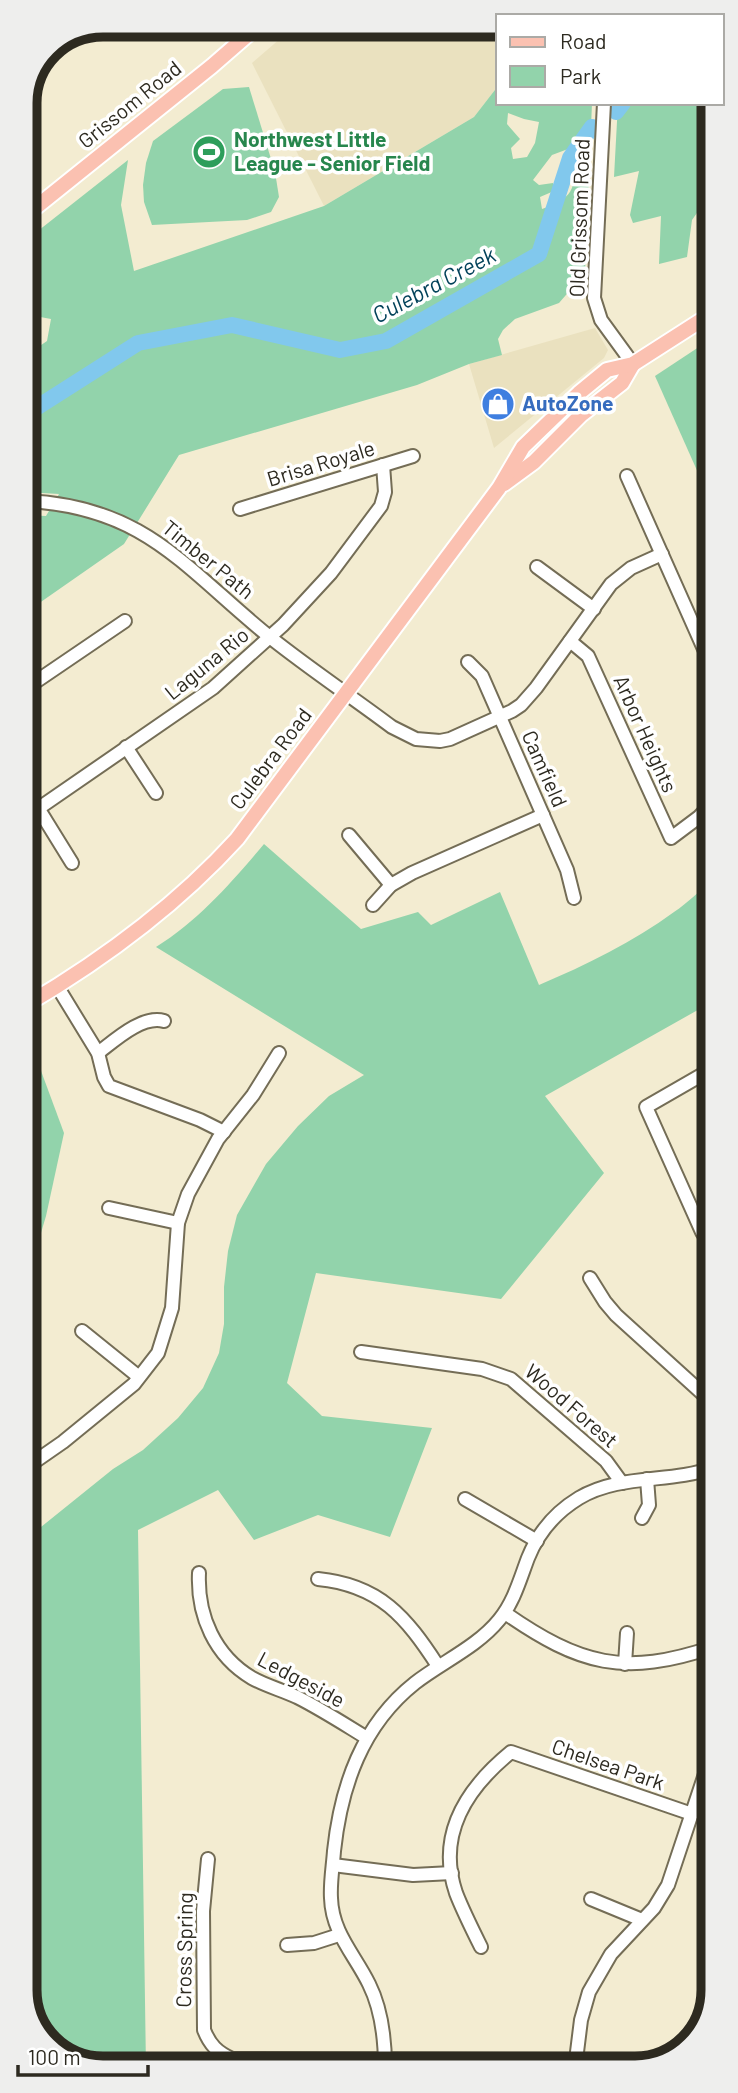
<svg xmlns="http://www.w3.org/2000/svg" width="738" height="2093" font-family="Barlow,sans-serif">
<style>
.built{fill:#eae1bf}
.green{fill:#92d3ab;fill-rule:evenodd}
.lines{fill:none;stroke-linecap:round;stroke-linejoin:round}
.river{stroke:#81c8ed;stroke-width:16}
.minor-casing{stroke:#746d56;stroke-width:16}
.major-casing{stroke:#fff;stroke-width:18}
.minor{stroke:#fff;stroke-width:12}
.major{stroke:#fbc1b1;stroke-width:14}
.labels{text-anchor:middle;stroke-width:7;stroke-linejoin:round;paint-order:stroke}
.street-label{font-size:21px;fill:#2d2a20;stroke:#fff}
.leisure-label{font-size:21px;font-weight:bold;fill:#27864d;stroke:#fff;text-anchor:start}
.shop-label{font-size:21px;font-weight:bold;fill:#366cbe;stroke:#fff;text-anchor:start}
.water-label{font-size:23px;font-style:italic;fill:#02425a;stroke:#fff}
.rim{fill:none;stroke:#2d2a20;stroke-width:9}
</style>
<rect width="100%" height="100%" fill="#f3ecd1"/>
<g class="built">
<polygon points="296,25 498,25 498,86 474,117 324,206 252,63"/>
<polygon points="29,238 35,267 38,305 32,338 25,342 25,241"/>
<polygon points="595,328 608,350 604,358 494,448 469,364"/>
</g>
<g class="green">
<path d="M498,86V103H592L585,273L559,303L515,319L503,330L498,339L502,355L469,364L417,385L179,455L124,544L25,613V515L46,516L59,494L25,492V356L47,341L51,319L35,316C40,290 34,264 29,238L128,160L121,205L134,271L324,206L474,117ZM508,113L524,119L539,122L535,143L527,157L513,159L511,148L520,139L507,124ZM568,149L578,160C573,190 574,198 542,209L540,197L554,191L553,183L539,185L533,180L552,155Z"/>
<polygon points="249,87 275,172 279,197 271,212 247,220 152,225 144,202 143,185 146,163 153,141 223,89"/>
<polygon points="618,103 711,103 711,193 692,220 687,257 659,264 661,216 633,223 630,215 639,171 614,177"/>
<polygon points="711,339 711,502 655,376"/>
<path d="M264,844L361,929L418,912L431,925L500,892L539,985C586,965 633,942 674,912C688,903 700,890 712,880V1002L545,1096L604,1173L501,1299L316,1273L287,1383L322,1416L432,1428L390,1537L318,1515L254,1540L218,1490L138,1530L146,2068H98L52,2049L36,2024L27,1962V1532L41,1527L113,1469L143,1450L178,1418L203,1388L219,1353L224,1324V1287L228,1251L237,1215L266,1164L298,1126L329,1096L364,1075L156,947C199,920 231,883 264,844Z"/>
<polygon points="27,1033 64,1133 46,1216 26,1283"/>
</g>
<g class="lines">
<g class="river">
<polyline points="616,112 623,103"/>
<polyline points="25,415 138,343 232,325 340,350 386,341 539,254 570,158 592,127"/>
</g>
<defs>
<g id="minor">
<polyline points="604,103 594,298 601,320 633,364"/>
<polyline points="627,476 712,667"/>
<path d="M25,501C146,506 186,570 271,638C310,669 352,697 392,727L416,739L440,741L450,739L512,711L521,705L536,688L611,584L631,568L662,554"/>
<polyline points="240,509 413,456"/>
<polyline points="537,567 594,609"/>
<polyline points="570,641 588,656 671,838 699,817 712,803"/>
<polyline points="468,662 482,676 567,870 574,898"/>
<polyline points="25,689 125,621"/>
<polyline points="126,747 156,793"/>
<polyline points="38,808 72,863"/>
<polyline points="26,817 213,688 283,625 331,573 381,506 385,492 383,465"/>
<polyline points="349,835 391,885"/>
<polyline points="373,905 391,885 412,873 543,815"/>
<polyline points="57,986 98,1053 104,1077 109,1086 200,1120 224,1132"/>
<path d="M98,1053C115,1040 142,1015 164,1021"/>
<polyline points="712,1069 646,1107 702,1232 712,1247"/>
<polyline points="109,1208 178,1223"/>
<polyline points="590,1278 605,1302 616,1315 713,1403"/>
<polyline points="82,1331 139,1377"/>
<polyline points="361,1352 482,1369 511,1379 606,1461 622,1483"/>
<polyline points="27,1467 63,1442 134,1384 158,1353 172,1308 178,1223 188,1194 218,1139 253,1095 279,1053"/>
<polyline points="465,1499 537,1541"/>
<polyline points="642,1518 649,1505 647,1479"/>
<path d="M199,1573C197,1616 215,1656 252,1678C266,1686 282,1690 297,1697C321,1709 344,1724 367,1738"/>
<path d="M318,1579C380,1585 406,1617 438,1666"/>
<path d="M505,1613C580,1665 624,1677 713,1647"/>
<polyline points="706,1649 713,1676"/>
<polyline points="625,1664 627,1633"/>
<path d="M208,1859L203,1911L204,2030C210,2045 217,2052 232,2059L663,2060"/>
<polyline points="333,1865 413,1875 452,1873"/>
<polyline points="591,1899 642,1920"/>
<polyline points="287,1945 314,1943 339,1935"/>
<path d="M481,1947C472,1929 463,1911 456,1893C436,1834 467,1788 511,1752L692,1814"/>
<polyline points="576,2060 581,2020 589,1992 611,1954 654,1908 668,1885 713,1750"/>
<path d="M385,2067C385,2038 382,2010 369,1984C355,1955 332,1933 331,1898C330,1883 333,1866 334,1851C341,1786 362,1725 415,1683C442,1662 477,1647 499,1620C514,1602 520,1579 528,1558C538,1533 556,1512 579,1498C619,1474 669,1483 713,1468"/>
</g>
<g id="major">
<polyline points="25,216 212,66 259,25"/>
<polyline points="504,484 534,462 581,415 622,383 633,364"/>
<path d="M26,1005C104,959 176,906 237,839L499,488L523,447L579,393L607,370L633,364L711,314"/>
</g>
</defs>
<use href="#minor" class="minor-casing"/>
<use href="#major" class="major-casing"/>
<use href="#minor" class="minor"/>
<use href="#major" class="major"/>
</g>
<defs>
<symbol id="stadium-disc" viewBox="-11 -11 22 22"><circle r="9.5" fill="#2e9e5b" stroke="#fff"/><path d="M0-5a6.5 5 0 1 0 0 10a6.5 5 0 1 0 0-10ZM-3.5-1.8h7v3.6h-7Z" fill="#fff"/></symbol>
<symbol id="shop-disc" viewBox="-11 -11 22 22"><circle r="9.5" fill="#3f7fe0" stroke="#fff"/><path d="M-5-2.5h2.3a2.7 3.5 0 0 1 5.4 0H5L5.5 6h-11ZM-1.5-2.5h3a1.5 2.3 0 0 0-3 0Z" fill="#fff"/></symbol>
</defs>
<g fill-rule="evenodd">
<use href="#stadium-disc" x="190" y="133" width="38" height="38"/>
<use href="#shop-disc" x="479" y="385" width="38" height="38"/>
</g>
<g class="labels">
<g class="street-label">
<text transform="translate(130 105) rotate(-39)" y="7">Grissom Road</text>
<text transform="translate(580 218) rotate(-88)" y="7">Old Grissom Road</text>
<text transform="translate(321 464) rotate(-17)" y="7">Brisa Royale</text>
<text transform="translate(208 560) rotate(39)" y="7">Timber Path</text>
<text transform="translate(207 664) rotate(-39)" y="7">Laguna Rio</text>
<text transform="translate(645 734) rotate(66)" y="7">Arbor Heights</text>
<text transform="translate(271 759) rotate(-53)" y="7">Culebra Road</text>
<text transform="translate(544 769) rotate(66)" y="7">Camfield</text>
<text transform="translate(571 1406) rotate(41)" y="7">Wood Forest</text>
<text transform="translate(301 1680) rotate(28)" y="7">Ledgeside</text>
<text transform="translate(608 1765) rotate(19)" y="7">Chelsea Park</text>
<text transform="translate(185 1950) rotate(-89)" y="7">Cross Spring</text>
</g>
<g class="leisure-label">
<text x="234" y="147">Northwest Little<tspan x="234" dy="24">League - Senior Field</tspan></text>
</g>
<g class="shop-label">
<text x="522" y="411">AutoZone</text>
</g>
<g class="water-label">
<text transform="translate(434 285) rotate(-28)" y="8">Culebra Creek</text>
</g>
</g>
<path d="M0 0H738V2093H0ZM103 37H635A66 66 0 0 1 701 103V1990A66 66 0 0 1 635 2056H103A66 66 0 0 1 37 1990V103A66 66 0 0 1 103 37Z" fill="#eeeeed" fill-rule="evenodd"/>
<path class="rim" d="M103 37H635A66 66 0 0 1 701 103V1990A66 66 0 0 1 635 2056H103A66 66 0 0 1 37 1990V103A66 66 0 0 1 103 37Z"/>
<rect x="496" y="14" width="228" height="91" fill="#ffffff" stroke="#abaaa6" stroke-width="2"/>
<rect x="510" y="37" width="35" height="10" fill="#fbc1b1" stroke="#abaaa6" stroke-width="2"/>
<text x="560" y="49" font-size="21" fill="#2d2a20">Road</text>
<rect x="510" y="66" width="35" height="21" fill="#92d3ab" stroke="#abaaa6" stroke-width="2"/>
<text x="560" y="84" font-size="21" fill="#2d2a20">Park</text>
<path d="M18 2065v10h130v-10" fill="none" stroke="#2d2a20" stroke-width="3.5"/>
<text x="28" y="2065" font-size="21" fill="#2d2a20" stroke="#ffffff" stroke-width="5" paint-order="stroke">100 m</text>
</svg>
